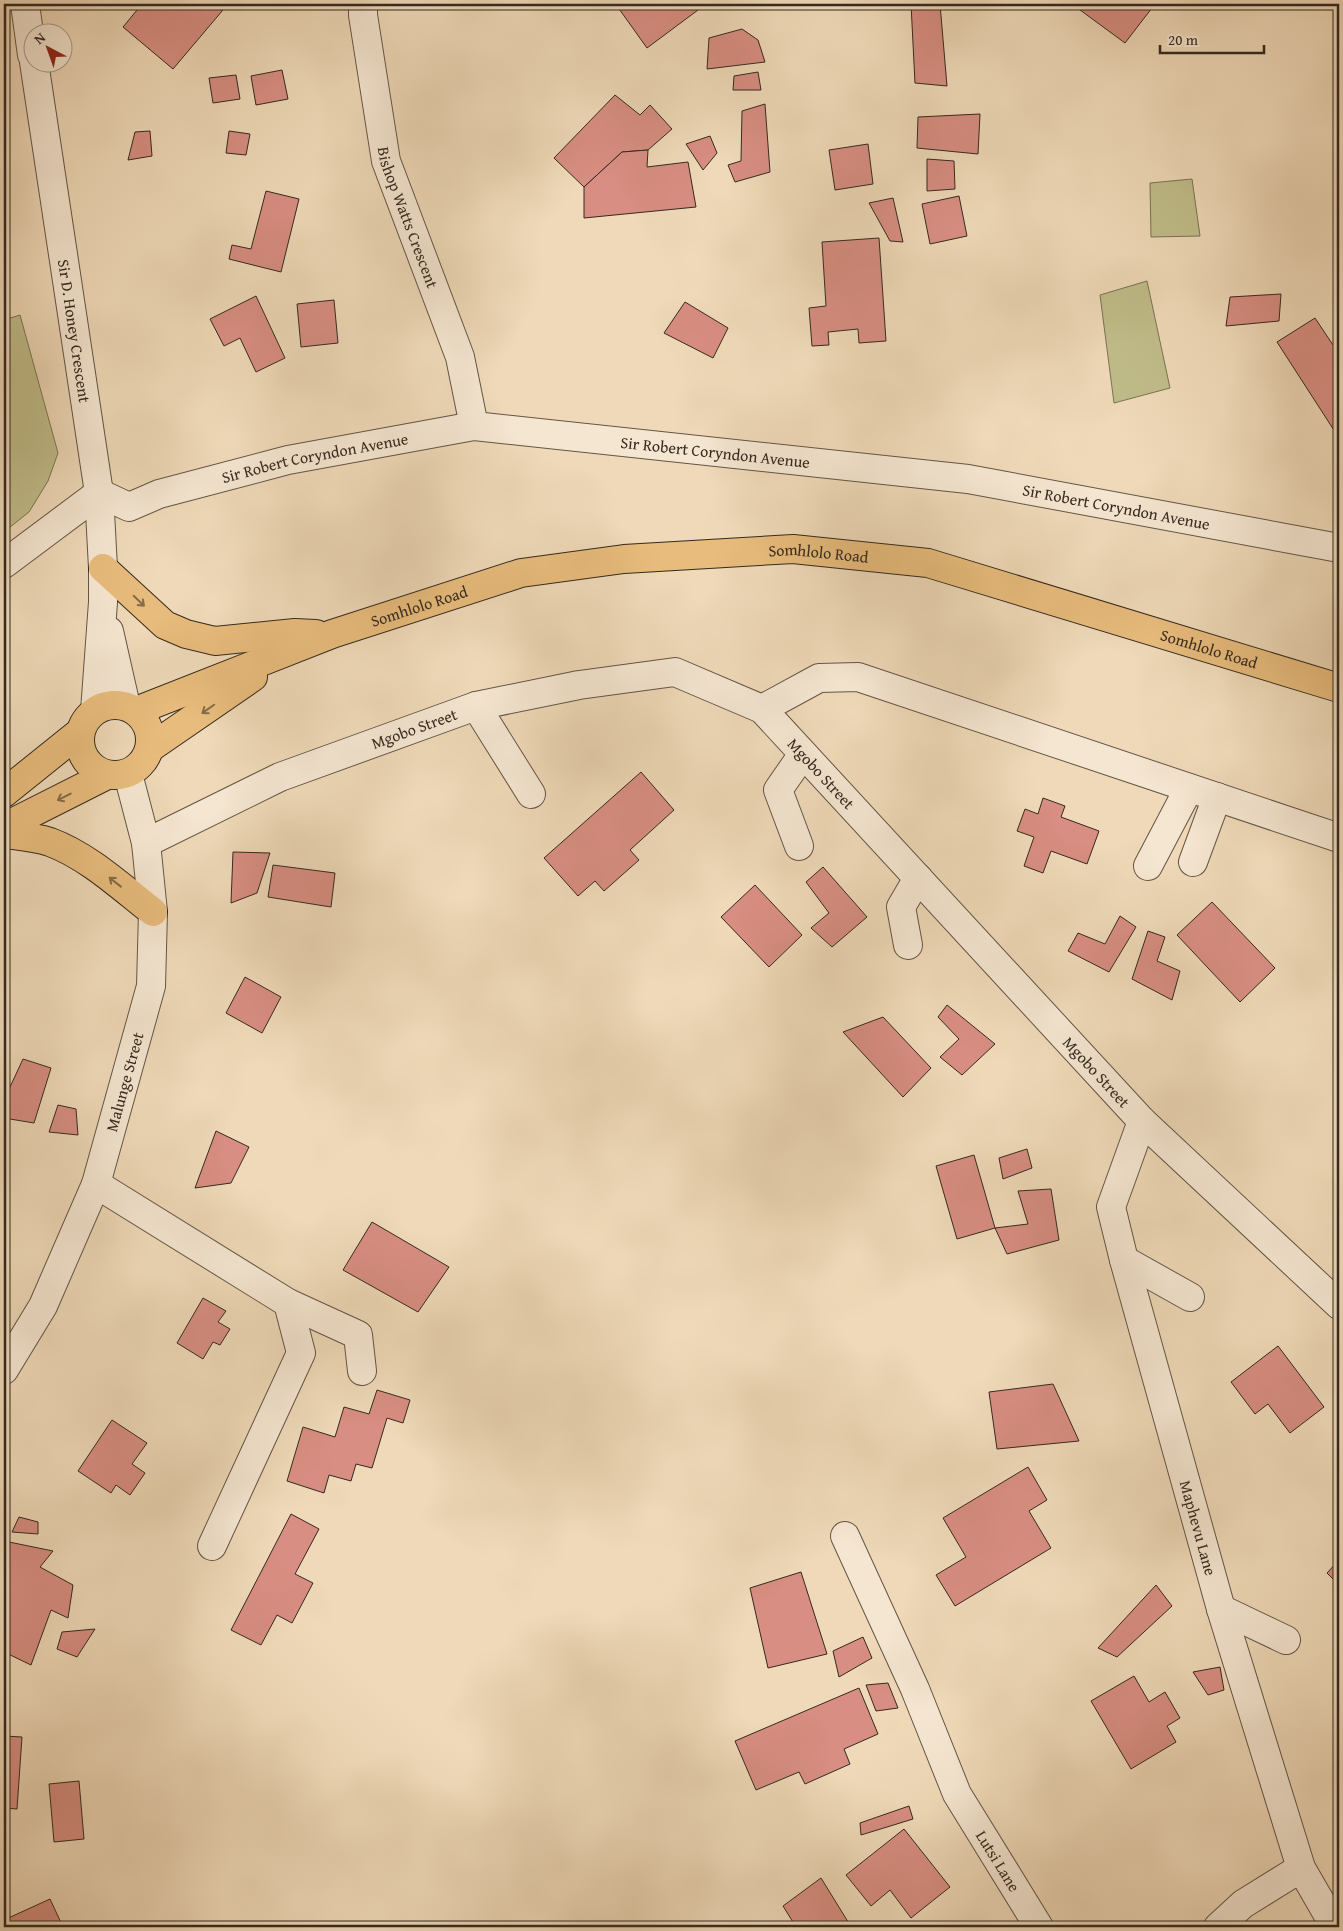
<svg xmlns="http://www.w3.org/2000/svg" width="1343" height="1931" font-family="'Gentium Book Plus',serif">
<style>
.green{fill:#c0bd8a;stroke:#7a7354}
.building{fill:#d88e82;stroke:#34291f}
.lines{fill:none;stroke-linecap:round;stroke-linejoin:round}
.minor-casing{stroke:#635545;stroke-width:30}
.major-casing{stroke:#34291f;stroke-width:30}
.minor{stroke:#f5e6d1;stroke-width:28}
.major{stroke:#e8bc7c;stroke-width:28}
.oneway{stroke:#856b49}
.labels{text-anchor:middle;stroke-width:5;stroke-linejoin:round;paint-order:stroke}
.street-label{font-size:16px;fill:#34291f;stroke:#f5e6d1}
</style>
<rect width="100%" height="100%" fill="#efd9b8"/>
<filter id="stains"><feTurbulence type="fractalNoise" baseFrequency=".004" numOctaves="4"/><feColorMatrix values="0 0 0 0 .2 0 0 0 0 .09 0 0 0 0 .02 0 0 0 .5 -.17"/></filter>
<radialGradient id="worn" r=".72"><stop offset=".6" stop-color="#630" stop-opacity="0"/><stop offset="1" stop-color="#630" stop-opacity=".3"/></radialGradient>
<g class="green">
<polygon points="1192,179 1200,236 1151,237 1150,183"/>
<polygon points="1147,281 1170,388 1114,403 1100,295"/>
<polygon points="20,315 58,453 48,481 29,512 4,532 4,320"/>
</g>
<g class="building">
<polygon points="142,4 171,4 173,5 175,4 228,4 173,69 123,27"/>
<polygon points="619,4 700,4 702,7 647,48 617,6"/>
<polygon points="911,4 940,4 947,86 915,83"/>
<polygon points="1072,4 1155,4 1125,43"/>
<polygon points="742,29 758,40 765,62 707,69 709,38"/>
<polygon points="282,70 288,99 256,105 251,76"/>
<polygon points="758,72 761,90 733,90 734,76"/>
<polygon points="236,75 240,99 213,103 209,78"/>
<polygon points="615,95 640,115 650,105 672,129 648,150 622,152 584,187 554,158"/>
<polygon points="765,104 770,172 735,182 728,165 741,161 742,111"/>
<polygon points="980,114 978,154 917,148 918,117"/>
<polygon points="150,131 152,156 128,160 135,132"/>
<polygon points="229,131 250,134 246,155 226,153"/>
<polygon points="710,136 717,153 703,170 686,144"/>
<polygon points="868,144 873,184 835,190 829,150"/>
<polygon points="648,150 647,167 688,162 696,207 584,218 584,187 622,152"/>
<polygon points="927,159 954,161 955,189 927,191"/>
<polygon points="266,191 299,199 281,272 229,259 232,245 251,249"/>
<polygon points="959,196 967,236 930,244 922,204"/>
<polygon points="893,198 903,242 890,241 869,203"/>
<polygon points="879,238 886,341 859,343 858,329 828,332 829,345 812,346 809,308 826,306 822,242"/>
<polygon points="1281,294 1279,321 1226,326 1230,297"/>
<polygon points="256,296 285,358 256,372 240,338 224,346 210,319"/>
<polygon points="334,300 338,343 301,347 297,304"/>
<polygon points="685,302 728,328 713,358 664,333"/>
<polygon points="1315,318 1333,345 1339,341 1339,438 1277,342"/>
<polygon points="641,772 674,810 630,850 639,860 604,891 595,881 578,896 544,858"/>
<polygon points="1043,798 1065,806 1061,817 1099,831 1087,864 1051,851 1043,873 1024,866 1034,837 1017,831 1025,809 1038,814"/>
<polygon points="233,852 270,853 257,893 231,903"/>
<polygon points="273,865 335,873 331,907 268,897"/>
<polygon points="823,867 867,917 832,947 811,928 829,913 806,882"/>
<polygon points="755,885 802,935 769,967 721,917"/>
<polygon points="1212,902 1275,968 1240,1002 1177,935"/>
<polygon points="1120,916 1136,927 1109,972 1068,951 1078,933 1105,944"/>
<polygon points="1148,931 1165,937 1157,961 1180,971 1172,1000 1132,979"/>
<polygon points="245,977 281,997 262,1033 226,1013"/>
<polygon points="947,1005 995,1044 962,1075 940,1057 959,1039 938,1017"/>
<polygon points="883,1017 931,1068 903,1097 843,1032"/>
<polygon points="23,1059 51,1068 34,1123 4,1118 4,1100"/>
<polygon points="58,1105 76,1109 78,1135 49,1132"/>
<polygon points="216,1131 249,1147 231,1183 195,1188"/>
<polygon points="1027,1149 1032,1168 1003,1179 999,1158"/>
<polygon points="974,1155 995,1228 957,1239 936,1166"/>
<polygon points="1051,1189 1059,1240 1007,1254 995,1228 1028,1224 1018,1191"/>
<polygon points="372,1222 449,1267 418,1312 343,1270"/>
<polygon points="203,1298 226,1311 218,1322 230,1329 220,1345 213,1342 203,1359 177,1343"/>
<polygon points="1278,1346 1324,1407 1290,1433 1268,1404 1255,1414 1231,1382"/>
<polygon points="1053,1384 1079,1441 997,1449 989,1392"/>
<polygon points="377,1390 410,1400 403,1423 387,1418 372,1468 356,1464 351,1481 329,1475 324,1493 287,1481 303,1427 335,1437 344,1407 369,1414"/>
<polygon points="112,1420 147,1443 132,1464 145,1473 130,1495 116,1485 111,1493 78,1471"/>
<polygon points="1028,1467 1047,1500 1029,1511 1051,1548 955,1606 936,1575 966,1557 943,1518"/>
<polygon points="291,1514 319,1529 295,1574 313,1583 292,1623 277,1615 261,1645 231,1630"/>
<polygon points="19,1517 38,1522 38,1534 12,1532"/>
<polygon points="9,1542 53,1551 40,1567 73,1585 68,1618 51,1610 31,1665 4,1652 4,1557"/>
<polygon points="1339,1560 1339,1585 1327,1573"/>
<polygon points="801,1572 827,1654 768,1668 750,1588"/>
<polygon points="1156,1585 1172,1606 1117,1657 1098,1648"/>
<polygon points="95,1629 77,1657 57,1649 62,1632"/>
<polygon points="863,1637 872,1658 839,1677 833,1651"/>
<polygon points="1220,1667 1224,1690 1208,1695 1193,1672"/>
<polygon points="1134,1676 1149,1702 1165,1692 1180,1718 1167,1726 1176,1742 1131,1769 1091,1701"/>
<polygon points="888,1683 898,1708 876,1711 866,1685"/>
<polygon points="859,1688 878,1734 844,1749 850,1764 805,1784 799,1772 756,1790 735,1741"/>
<polygon points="4,1736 22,1737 17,1809 4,1808"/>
<polygon points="79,1781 84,1839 54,1842 49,1784"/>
<polygon points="909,1806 913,1819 861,1835 860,1823"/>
<polygon points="904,1829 950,1887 911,1918 890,1890 871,1906 846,1875"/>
<polygon points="821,1878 850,1925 847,1927 796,1927 783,1906"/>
<polygon points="50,1899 63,1927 5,1927 4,1920"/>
</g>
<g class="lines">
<defs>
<g id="minor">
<polyline points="25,4 32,55"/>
<path id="s1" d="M363,4V15L386,161L460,357L474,426"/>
<path id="s2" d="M34,62L99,493L103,568V602L95,711"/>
<path id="s3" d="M99,493L129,507L159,494L288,460L474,426L968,479L1339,548"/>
<polyline points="4,564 99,493"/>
<polyline points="109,631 126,706"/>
<polyline points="476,706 531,794"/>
<polyline points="762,709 819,678 858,677 1339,838"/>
<path id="s4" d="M146,843L280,777L476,706L579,685L675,672L762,709L1142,1121L1339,1305"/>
<polyline points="799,846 778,790 803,754"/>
<polyline points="1193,862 1217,797"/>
<polyline points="1148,866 1189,788"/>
<polyline points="908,945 901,907 918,878"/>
<path id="s5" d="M1142,1121L1111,1207L1124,1260L1221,1609L1301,1868L1335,1927"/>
<polyline points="96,1184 288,1303 301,1353 212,1546"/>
<polyline points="1124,1260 1190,1297"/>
<polyline points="288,1303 358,1335 362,1371"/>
<path id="s6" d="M4,1370L43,1306L96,1184L151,986L153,912L146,843L128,774"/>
<path id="s7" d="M845,1536L915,1689L957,1794L1039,1927"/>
<polyline points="1221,1609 1286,1640"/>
<polyline points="1218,1927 1243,1904 1301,1868"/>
</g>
<g id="major">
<polyline points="103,568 165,625 186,634 215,641 295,633 316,634"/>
<circle cx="115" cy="740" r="35"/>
<path id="s8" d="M136,711L332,634L521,573L624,559L793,549L928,563L1339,688"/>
<polyline points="150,748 253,677"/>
<polyline points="4,793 80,732"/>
<polyline points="4,827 107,775"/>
<path d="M4,834C19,836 35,837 50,842C88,856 121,887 153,912"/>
</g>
</defs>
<use href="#minor" class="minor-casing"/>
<use href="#major" class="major-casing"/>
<use href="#minor" class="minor"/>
<use href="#major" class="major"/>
</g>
<defs><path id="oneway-shaft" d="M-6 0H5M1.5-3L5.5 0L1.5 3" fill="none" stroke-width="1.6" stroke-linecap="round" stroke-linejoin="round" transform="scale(1.25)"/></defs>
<g class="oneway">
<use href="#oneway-shaft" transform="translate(139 601) rotate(44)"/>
<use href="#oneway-shaft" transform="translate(208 709) rotate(145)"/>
<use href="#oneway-shaft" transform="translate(64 797) rotate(153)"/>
<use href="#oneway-shaft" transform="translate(115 882) rotate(-142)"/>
</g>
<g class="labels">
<g class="street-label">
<text dy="6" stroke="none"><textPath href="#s1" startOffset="219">Bishop Watts Crescent</textPath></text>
<text dy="6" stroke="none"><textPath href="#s2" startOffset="272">Sir D. Honey Crescent</textPath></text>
<text dy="6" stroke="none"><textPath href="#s3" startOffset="631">Sir Robert Coryndon Avenue</textPath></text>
<text dy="6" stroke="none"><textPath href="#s3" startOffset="226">Sir Robert Coryndon Avenue</textPath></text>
<text dy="6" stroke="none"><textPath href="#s3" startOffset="1036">Sir Robert Coryndon Avenue</textPath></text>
<text dy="6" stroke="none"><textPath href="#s8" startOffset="708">Somhlolo Road</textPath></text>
<text dy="6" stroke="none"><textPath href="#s8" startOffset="302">Somhlolo Road</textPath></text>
<text dy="6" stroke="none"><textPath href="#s8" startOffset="1112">Somhlolo Road</textPath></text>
<text dy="6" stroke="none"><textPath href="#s4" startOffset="292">Mgobo Street</textPath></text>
<text dy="6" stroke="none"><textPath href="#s4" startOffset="742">Mgobo Street</textPath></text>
<text dy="6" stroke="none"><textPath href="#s4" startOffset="1148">Mgobo Street</textPath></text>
<text dy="6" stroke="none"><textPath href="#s6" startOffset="314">Malunge Street</textPath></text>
<text dy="6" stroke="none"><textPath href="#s5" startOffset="424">Maphevu Lane</textPath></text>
<text dy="6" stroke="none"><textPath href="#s7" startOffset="360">Lutsi Lane</textPath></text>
</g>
</g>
<rect width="1343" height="1931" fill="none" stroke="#efd9b8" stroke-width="20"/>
<rect x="5" y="5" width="1333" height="1921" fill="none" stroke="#34291f" stroke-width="2.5"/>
<rect x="10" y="10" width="1323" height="1911" fill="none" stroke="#34291f"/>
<g transform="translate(48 48) rotate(319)"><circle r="24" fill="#f5e6d1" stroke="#a89a8a"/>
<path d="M0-4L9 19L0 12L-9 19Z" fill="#8f2418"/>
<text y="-8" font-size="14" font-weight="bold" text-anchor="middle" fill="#34291f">N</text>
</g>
<path d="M1160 45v8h104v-8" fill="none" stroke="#34291f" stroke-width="2.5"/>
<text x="1168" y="45" font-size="15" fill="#34291f" stroke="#f5e6d1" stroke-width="4" paint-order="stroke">20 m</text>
<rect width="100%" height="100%" filter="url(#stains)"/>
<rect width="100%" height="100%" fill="url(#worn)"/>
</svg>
